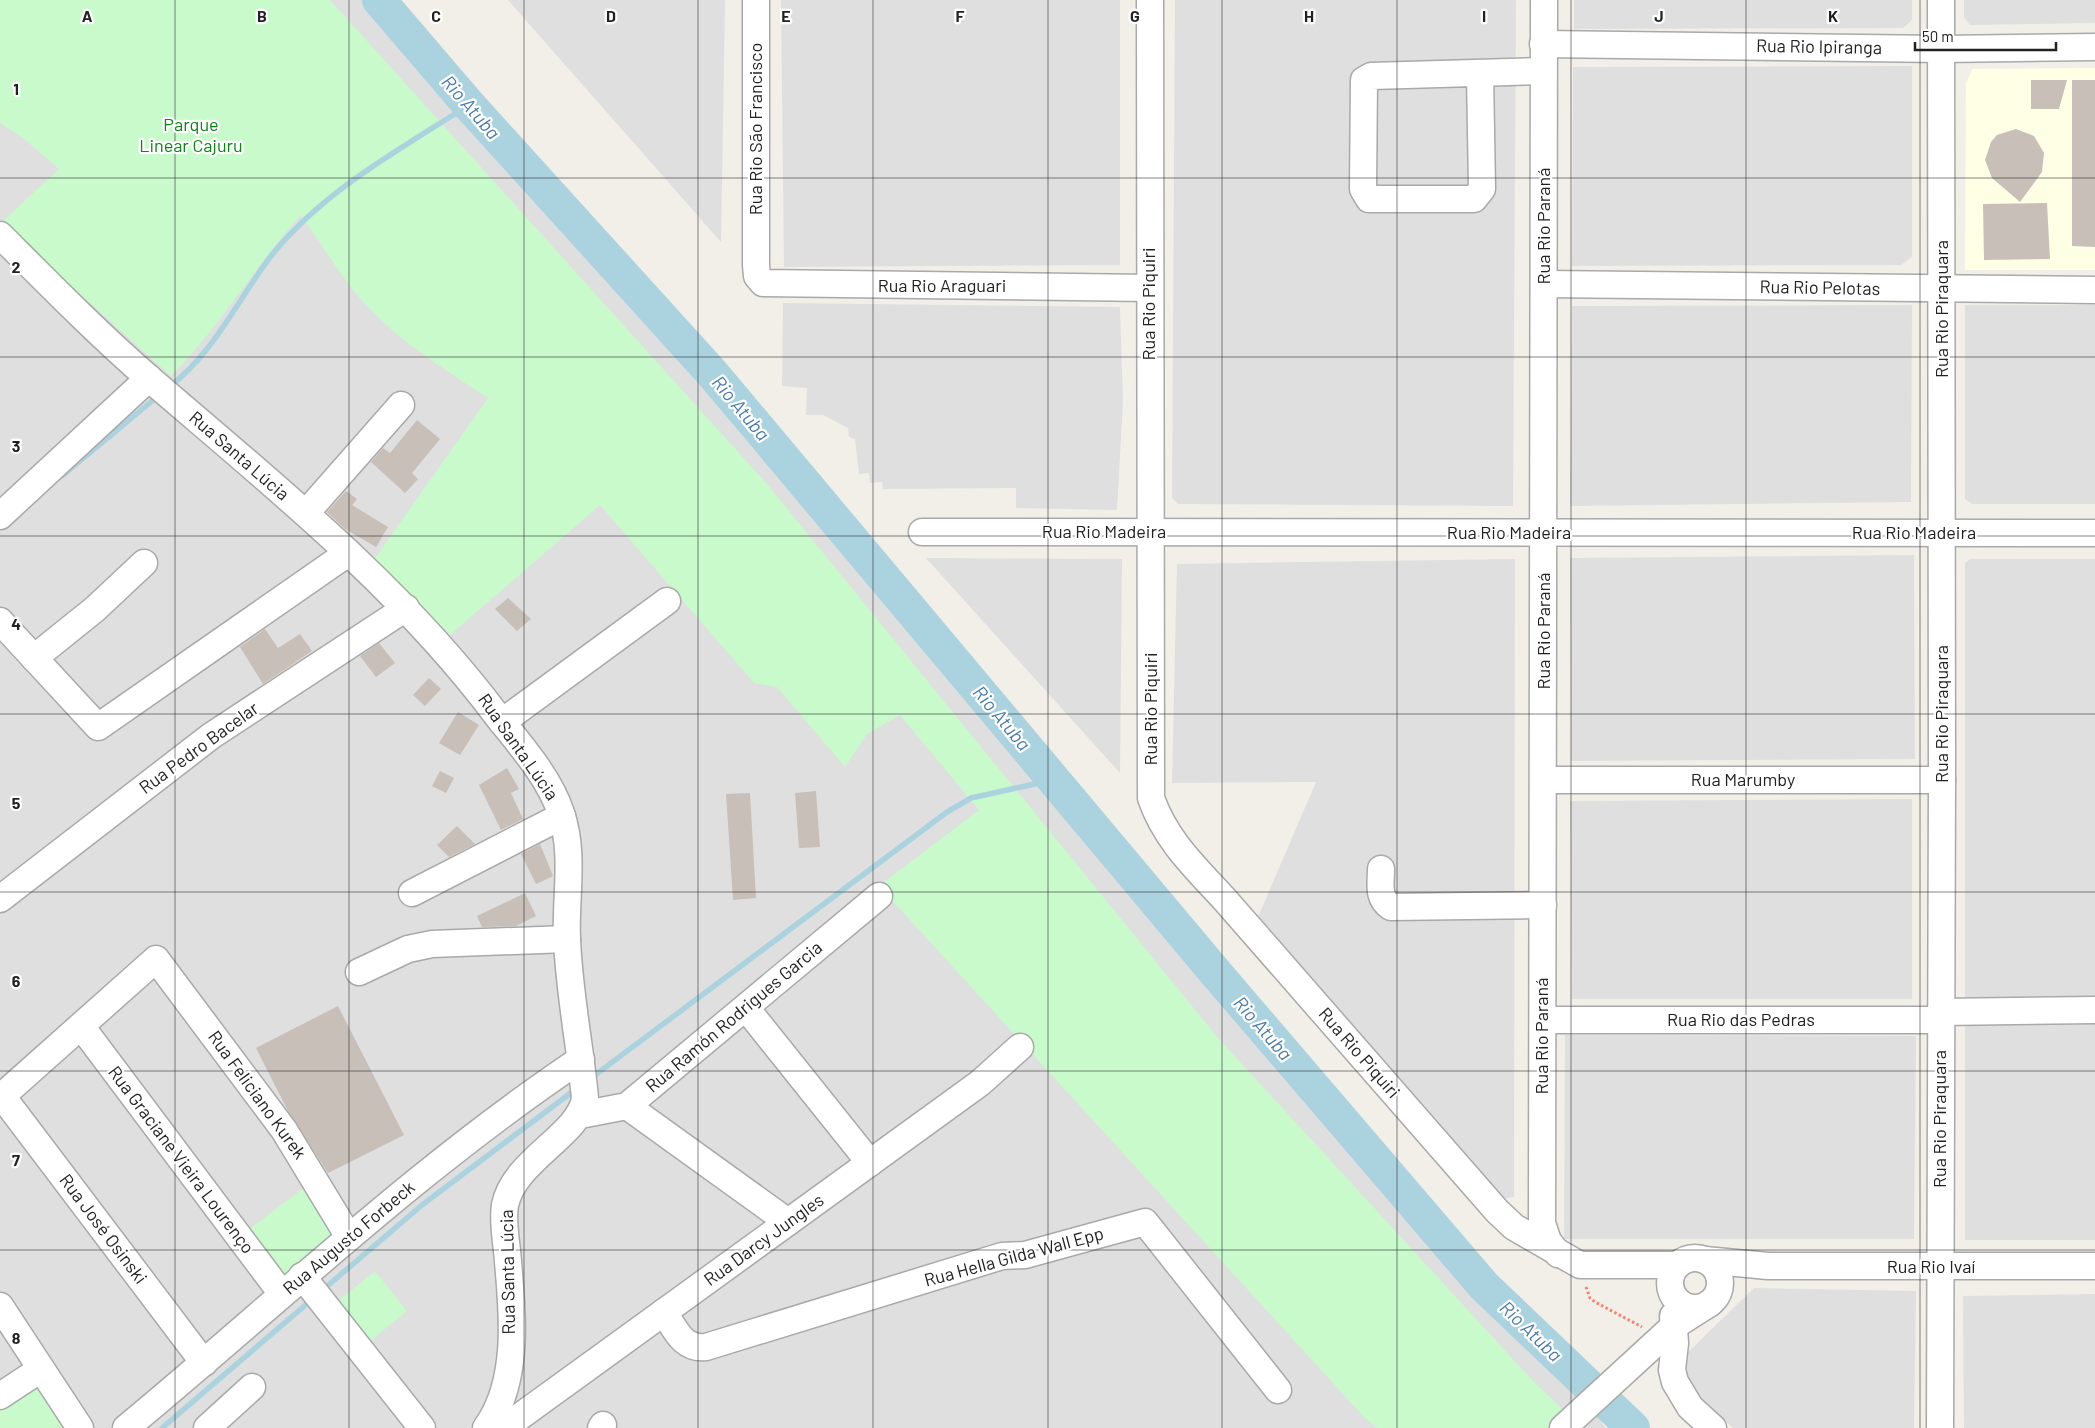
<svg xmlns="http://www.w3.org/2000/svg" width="2095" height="1428" font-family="Barlow,sans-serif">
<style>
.residential{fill:#e0dfdf}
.education{fill:#ffffe5}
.park{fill:#c8facc}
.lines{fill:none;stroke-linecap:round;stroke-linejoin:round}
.stream{stroke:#aad3df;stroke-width:5.5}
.river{stroke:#aad3df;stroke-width:34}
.building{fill:#c7bfb8}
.minor-casing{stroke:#a9a9a9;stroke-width:29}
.path{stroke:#fa8072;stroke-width:3;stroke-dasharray:2.5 2.5;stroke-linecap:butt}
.minor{stroke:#fff;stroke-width:26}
.grid{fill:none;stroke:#222;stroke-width:1;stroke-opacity:0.55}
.labels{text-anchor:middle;stroke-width:4.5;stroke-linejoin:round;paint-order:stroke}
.street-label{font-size:18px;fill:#222;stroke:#fff}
.park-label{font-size:18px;fill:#0c8416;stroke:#fff}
.water-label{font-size:19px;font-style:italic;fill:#4a7aab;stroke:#fff}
.grid-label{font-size:16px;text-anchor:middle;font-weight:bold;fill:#222;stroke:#fff;stroke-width:4.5;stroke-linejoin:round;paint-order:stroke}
</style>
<rect width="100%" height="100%" fill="#f2efe9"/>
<g class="residential">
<polygon points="0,0 381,0 471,89 740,433 1392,1195 1587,1404 1606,1428 0,1428"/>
<polygon points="508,0 725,0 721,242"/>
<polygon points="781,0 1120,0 1120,265 784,267"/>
<polygon points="1175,0 1516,0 1513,506 1178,504 1172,498"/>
<polygon points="1574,0 1912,0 1912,20 1903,28 1574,29"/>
<polygon points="1964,0 2095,0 2095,23 1970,25 1964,17"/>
<polygon points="1912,66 1912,257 1901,265 1572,266 1573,67"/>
<polygon points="783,303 1120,307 1123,402 1117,510 1016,508 1016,488 883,489 882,482 870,483 869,473 859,474 855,439 849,437 848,428 823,415 806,415 807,388 782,386"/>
<polygon points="1912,305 1911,502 1570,506 1572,306"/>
<polygon points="1965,305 2095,305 2095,504 1972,504 1965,499"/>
<polygon points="1914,555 1915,759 1571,761 1570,558"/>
<polygon points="926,558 1122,559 1120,773 999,639"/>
<polygon points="1515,559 1514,1197 1502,1199 1258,917 1316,782 1172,783 1177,564"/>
<polygon points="1970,559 2095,559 2095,1240 1965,1240 1965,563"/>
<polygon points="1912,799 1912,999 1572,999 1570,801"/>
<polygon points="1565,1035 1916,1036 1914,1239 1564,1239"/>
<polygon points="1754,1288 1916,1291 1914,1428 1733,1428 1678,1374 1681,1359"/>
<polygon points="2095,1294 2095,1428 1964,1428 1963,1296"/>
</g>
<polygon class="education" points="2095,68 2095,270 1965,270 1966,84 1972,69"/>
<g class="park">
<path d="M0,0H330L767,484L1218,1038L1533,1381L1582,1428H1377L1364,1417L879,886L979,810L900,715L867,734L845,767L777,687L754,683L600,505L450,635L373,561L488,398C443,368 395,339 359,297C338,272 320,242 301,215C254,266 220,327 171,376L1,223L59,169L23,138L0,123Z"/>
<polygon points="305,1187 333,1235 284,1275 248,1230"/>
<polygon points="375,1271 407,1311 369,1342 337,1302"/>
<polygon points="34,1380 67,1428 0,1428 0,1402"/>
</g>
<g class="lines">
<g class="stream">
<path d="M169,387C214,353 238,299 271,256C324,190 399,150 469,105"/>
<polyline points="62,476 158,396"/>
<polyline points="591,1078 947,812 971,798 1053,780"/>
<polyline points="325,1288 422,1205 576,1089"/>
<polyline points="162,1428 309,1302"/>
</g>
<polyline class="river" points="379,0 469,105 712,373 1215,972 1484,1286 1633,1428"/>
</g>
<g class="building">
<polygon points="2031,80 2067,80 2059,109 2031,109"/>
<polygon points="2072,80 2095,80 2095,247 2072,246"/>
<polygon points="2016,129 2034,136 2044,153 2042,172 2020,202 1992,178 1985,160 1991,142 1997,135"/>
<polygon points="2047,203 2050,259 1984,260 1983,204"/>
<polygon points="417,420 440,439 412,473 418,479 405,493 371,462 383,448 390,453"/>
<polygon points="346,491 357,499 352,505 388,527 376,547 345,529 327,512"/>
<polygon points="508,598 531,619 517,631 495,609"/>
<polygon points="265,629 278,648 300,634 312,651 263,684 240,647"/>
<polygon points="379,643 395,663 376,677 360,656"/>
<polygon points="429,678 441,689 425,706 413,695"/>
<polygon points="458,712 479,725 460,755 439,743"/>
<polygon points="507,768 519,789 511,793 523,819 501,830 479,785"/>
<polygon points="440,771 454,778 446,793 432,786"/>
<polygon points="816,791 820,847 799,848 795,793"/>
<polygon points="750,793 756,898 733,900 726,794"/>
<polygon points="457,826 475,844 449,857 437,845"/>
<polygon points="540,844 553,876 536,884 521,854"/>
<polygon points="525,893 536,916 516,926 482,927 477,916"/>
<polygon points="338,1006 404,1135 328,1173 287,1109 256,1048"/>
</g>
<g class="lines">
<defs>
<g id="minor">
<polyline points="756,0 756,265 757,276 763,283 1149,288"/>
<path d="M1150,0L1151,798C1166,841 1196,868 1226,901L1497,1211L1514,1227L1580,1265H1677"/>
<polyline points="1544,0 1542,1223 1548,1241 1558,1254"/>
<polyline points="1543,44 1942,49 2095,47"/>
<polyline points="1480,74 1482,189 1474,199 1369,199 1363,189 1364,80 1371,76 1543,71"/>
<path d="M0,235C49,284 98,334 151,380C273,485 401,587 498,717C521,746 549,777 561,813C575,854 565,897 567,939C569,992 580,1045 585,1098C580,1135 514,1160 505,1205C502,1223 507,1244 508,1262C513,1315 519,1383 486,1428"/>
<polyline points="1545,284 2095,290"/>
<polyline points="306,513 401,405"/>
<polyline points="0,516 149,378"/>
<polyline points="922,532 2095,533"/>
<polyline points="0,621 98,727 348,553"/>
<polyline points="34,658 95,609 144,563"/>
<polyline points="502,722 667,601"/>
<polyline points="1544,780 1942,780"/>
<path d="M1381,869C1381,884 1377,898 1391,907L1543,905"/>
<polyline points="412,893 562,816"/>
<polyline points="0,899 211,736 406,608"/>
<polyline points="359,972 408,949 432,944 567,939"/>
<polyline points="746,1008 870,1163"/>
<polyline points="1940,1012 2095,1010"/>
<polyline points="1543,1020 1940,1020"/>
<polyline points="81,1026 282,1294"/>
<polyline points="627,1106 788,1222"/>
<polyline points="580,1115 627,1106 879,896"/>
<circle cx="1695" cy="1283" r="25"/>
<polyline points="1705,1260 1768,1266 2095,1266"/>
<polyline points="302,1276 422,1428"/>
<polyline points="0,1306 80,1428"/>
<path d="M664,1312C675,1329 683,1350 706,1347L1002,1256L1025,1255L1145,1222L1278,1390"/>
<polyline points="1673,1316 1675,1343 1672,1370 1675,1382 1690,1407 1713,1428"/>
<polyline points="204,1363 2,1096 156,959 284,1130 349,1237"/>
<polyline points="0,1396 41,1369"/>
<path d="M126,1428C277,1303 418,1168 581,1059"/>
<polyline points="207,1428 252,1387"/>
<polyline points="504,1428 980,1083 1020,1047"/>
<polyline points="601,1428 603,1425"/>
<polyline points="1563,1428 1674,1326 1710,1303"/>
<polyline points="1940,1428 1942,780 1941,0"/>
</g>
</defs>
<use href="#minor" class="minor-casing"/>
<polyline class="path" points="1586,1287 1590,1298 1595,1302 1642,1327"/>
<use href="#minor" class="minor"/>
</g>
<path class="grid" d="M175,0V1428M349,0V1428M524,0V1428M698,0V1428M873,0V1428M1048,0V1428M1222,0V1428M1397,0V1428M1571,0V1428M1746,0V1428M1920,0V1428M0,178H2095M0,357H2095M0,536H2095M0,714H2095M0,892H2095M0,1071H2095M0,1250H2095"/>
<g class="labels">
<g class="street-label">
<text transform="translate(1819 47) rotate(1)" y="6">Rua Rio Ipiranga</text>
<text transform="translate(756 129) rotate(-90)" y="6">Rua Rio São Francisco</text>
<text transform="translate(1544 226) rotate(-90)" y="6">Rua Rio Paraná</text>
<text x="942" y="292">Rua Rio Araguari</text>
<text transform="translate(1820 288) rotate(1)" y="6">Rua Rio Pelotas</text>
<text transform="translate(1149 304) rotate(-90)" y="6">Rua Rio Piquiri</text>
<text transform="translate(1942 309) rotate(-90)" y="6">Rua Rio Piraquara</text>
<text transform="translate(239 456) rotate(41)" y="6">Rua Santa Lúcia</text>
<text x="1104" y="538">Rua Rio Madeira</text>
<text x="1509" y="539">Rua Rio Madeira</text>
<text x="1914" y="539">Rua Rio Madeira</text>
<text transform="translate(1544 631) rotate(-90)" y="6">Rua Rio Paraná</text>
<text transform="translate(1151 709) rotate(-90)" y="6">Rua Rio Piquiri</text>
<text transform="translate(1942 714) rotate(-90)" y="6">Rua Rio Piraquara</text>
<text transform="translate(518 747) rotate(55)" y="6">Rua Santa Lúcia</text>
<text transform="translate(199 748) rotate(-36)" y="6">Rua Pedro Bacelar</text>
<text x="1743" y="786">Rua Marumby</text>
<text transform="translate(734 1017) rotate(-40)" y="6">Rua Ramón Rodrigues Garcia</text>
<text x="1741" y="1026">Rua Rio das Pedras</text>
<text transform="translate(1542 1036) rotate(-90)" y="6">Rua Rio Paraná</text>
<text transform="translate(1359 1053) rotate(49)" y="6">Rua Rio Piquiri</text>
<text transform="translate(257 1095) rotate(54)" y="6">Rua Feliciano Kurek</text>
<text transform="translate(1940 1119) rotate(-90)" y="6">Rua Rio Piraquara</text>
<text transform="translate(181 1160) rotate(53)" y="6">Rua Graciane Vieira Lourenço</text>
<text transform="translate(103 1229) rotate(53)" y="6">Rua José Osinski</text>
<text transform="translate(349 1238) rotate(-40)" y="6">Rua Augusto Forbeck</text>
<text transform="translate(764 1240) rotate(-36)" y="6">Rua Darcy Jungles</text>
<text transform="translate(1014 1257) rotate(-15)" y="6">Rua Hella Gilda Wall Epp</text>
<text x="1931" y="1273">Rua Rio Ivaí</text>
<text transform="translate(508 1272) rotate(-91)" y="6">Rua Santa Lúcia</text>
</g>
<g class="park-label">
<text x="191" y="131">Parque<tspan x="191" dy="21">Linear Cajuru</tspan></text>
</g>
<g class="water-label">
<text transform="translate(471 107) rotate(49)" y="7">Rio Atuba</text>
<text transform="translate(741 408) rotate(50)" y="7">Rio Atuba</text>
<text transform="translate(1002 718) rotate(50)" y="7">Rio Atuba</text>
<text transform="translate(1263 1028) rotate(49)" y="7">Rio Atuba</text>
<text transform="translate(1531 1331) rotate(44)" y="7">Rio Atuba</text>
</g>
</g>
<g class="grid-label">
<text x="87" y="22">A</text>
<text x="262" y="22">B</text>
<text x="436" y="22">C</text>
<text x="611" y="22">D</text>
<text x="786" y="22">E</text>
<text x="960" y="22">F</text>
<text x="1135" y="22">G</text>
<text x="1309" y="22">H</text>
<text x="1484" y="22">I</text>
<text x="1659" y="22">J</text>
<text x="1833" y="22">K</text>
<text x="16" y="95">1</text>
<text x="16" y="273">2</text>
<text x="16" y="452">3</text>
<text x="16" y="630">4</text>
<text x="16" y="809">5</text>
<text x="16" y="987">6</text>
<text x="16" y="1166">7</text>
<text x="16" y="1344">8</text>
</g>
<path d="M1915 42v8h141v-8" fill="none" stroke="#222222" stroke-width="2.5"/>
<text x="1922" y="42" font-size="15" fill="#222222" stroke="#ffffff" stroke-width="4" paint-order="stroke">50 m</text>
</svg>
